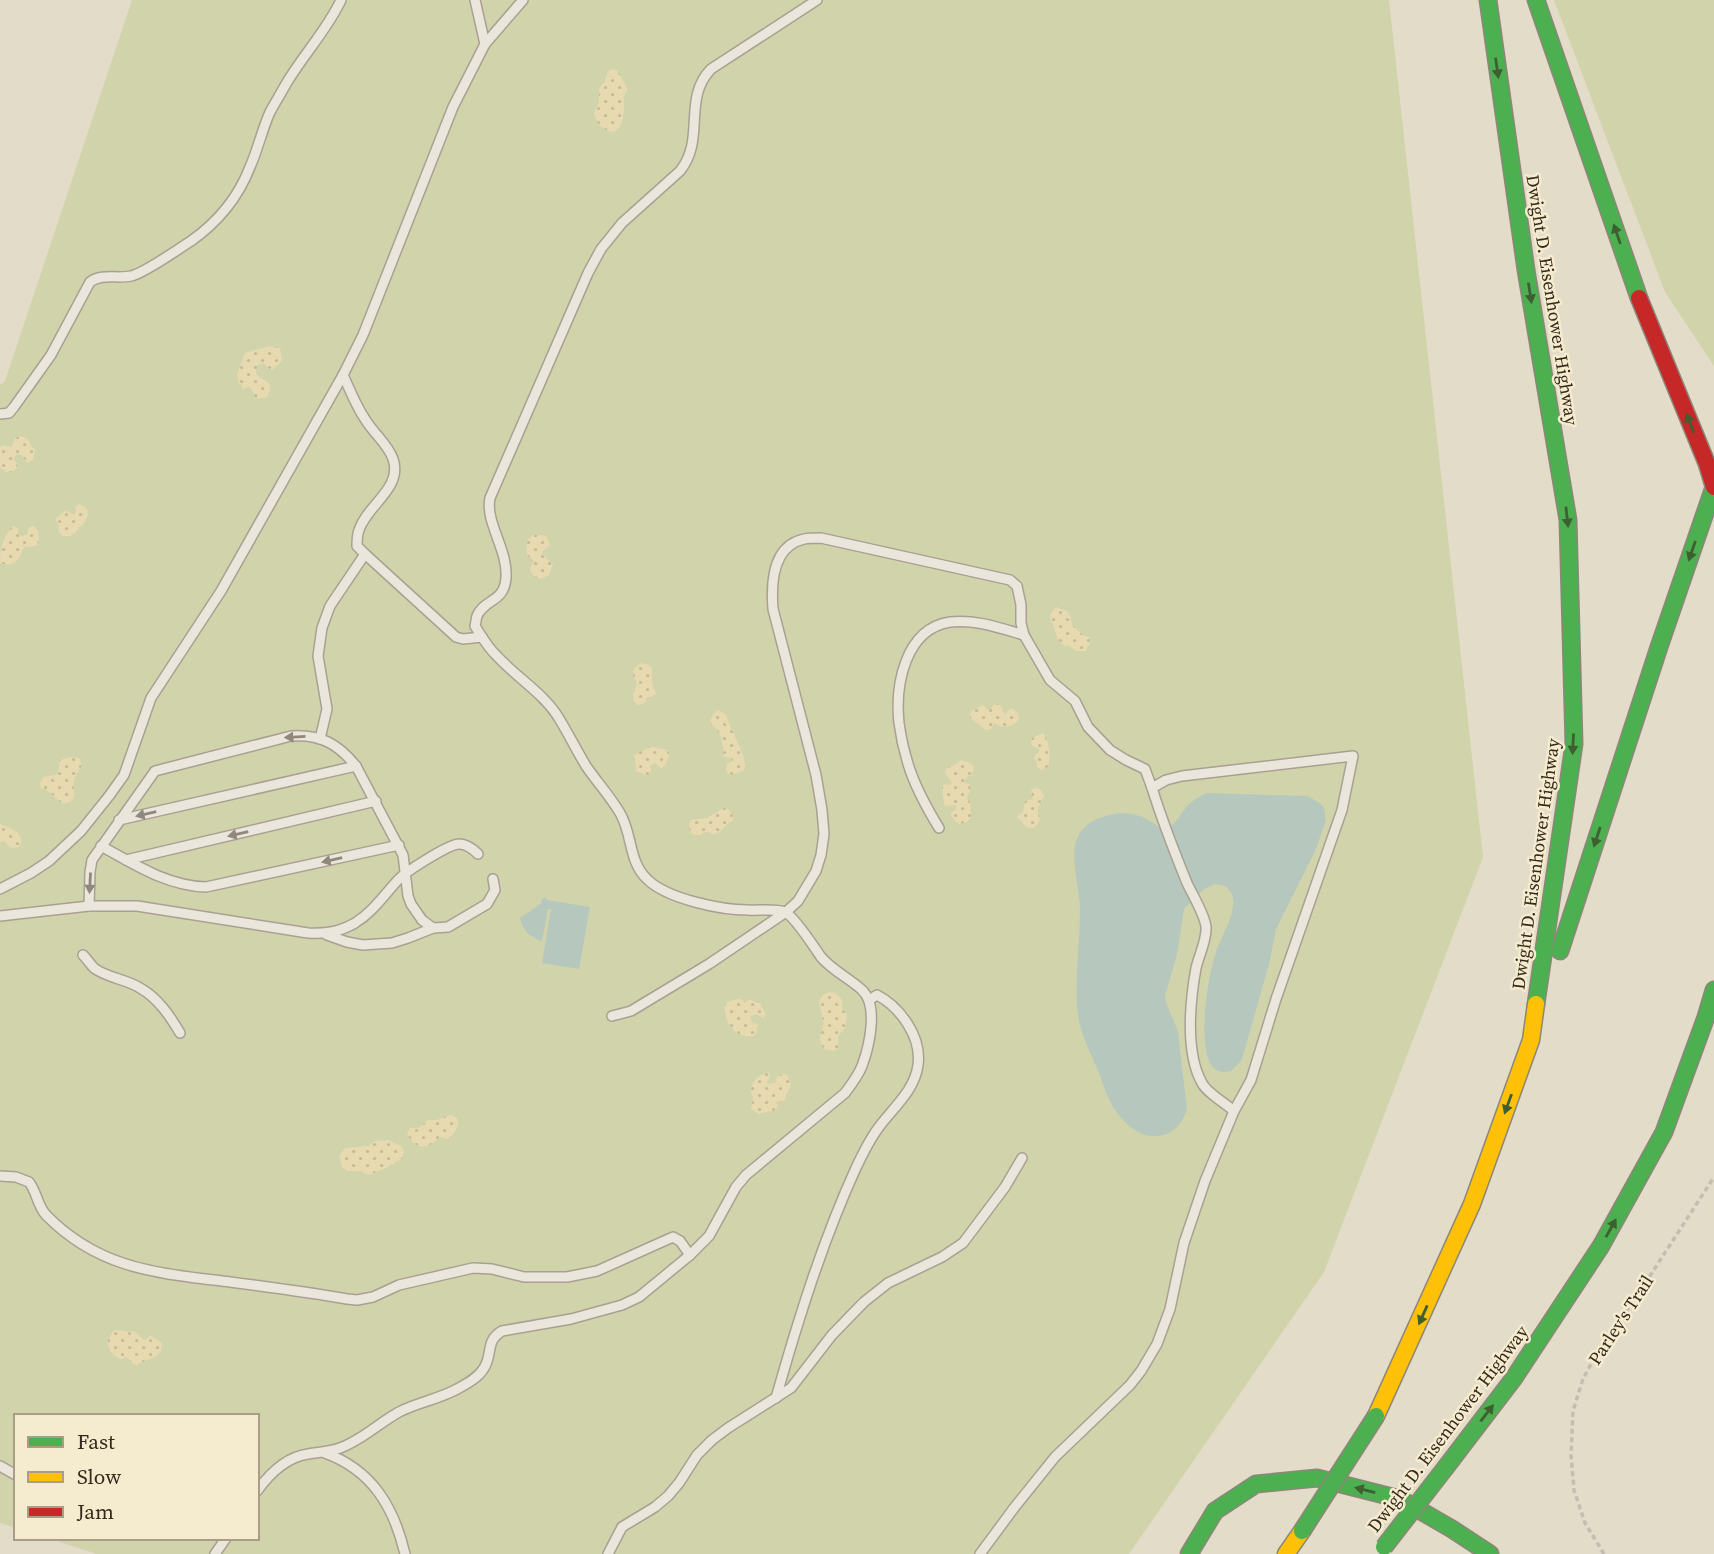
<svg xmlns="http://www.w3.org/2000/svg" width="1714" height="1554" font-family="'Source Serif 4',serif">
<style>
.grass{fill:#d1d3ab}
.sand{fill:url(#sand-dots)}
.water{fill:#b6c8bd}
.lines{fill:none;stroke-linecap:round;stroke-linejoin:round}
.lane-casing{stroke:#a8a193;stroke-width:12}
.fast-casing{stroke:#8d867a;stroke-width:19}
.slow-casing{stroke:#8d867a;stroke-width:19}
.path{stroke:#c3bdb2;stroke-width:3.5;stroke-dasharray:5 3.5;stroke-linecap:butt}
.lane{stroke:#ebe6db;stroke-width:9}
.fast{stroke:#4caf50;stroke-width:16}
.slow{stroke:#ffc107;stroke-width:16}
.fast-bridge-casing{stroke:#8d867a;stroke-width:19;stroke-linecap:butt}
.jam-bridge-casing{stroke:#8d867a;stroke-width:19;stroke-linecap:butt}
.fast-bridge{stroke:#4caf50;stroke-width:16}
.jam-bridge{stroke:#c62828;stroke-width:16}
.oneway{fill:#3e5f31}
.oneway2{fill:#90887c}
.labels{text-anchor:middle;stroke-width:5;stroke-linejoin:round;paint-order:stroke}
.street-label{font-size:18px;fill:#35291c;stroke:#f5ebce}
</style>
<defs>
<pattern id="sand-dots" width="8" height="8" patternUnits="userSpaceOnUse" patternTransform="scale(1.75)"><rect width="8" height="8" fill="#e7dab0"/><path d="M2 2h.1M6 6h.1" fill="none" stroke="#c7bb97" stroke-width="1.8" stroke-linecap="round"/></pattern>
</defs>
<rect width="100%" height="100%" fill="#e3dcc9"/>
<g class="grass">
<polygon points="132,0 1389,0 1483,857 1324,1272 1129,1554 97,1554 48,1538 257,1538 257,1416 16,1416 16,1528 0,1523 0,385 5,381"/>
<polygon points="1554,0 1714,0 1714,366 1665,292"/>
</g>
<g class="sand">
<path d="M612,69L617,70L628,90C625,94 624,95 624,100C624,112 624,142 603,128C597,124 596,119 594,113L599,102V89L605,81L607,72Z"/>
<polygon points="269,346 280,348 282,361 272,370 268,368 264,363 257,365 256,373 259,377 269,383 270,390 267,397 259,399 255,397 250,387 242,389 242,385 239,383 237,375 245,353"/>
<polygon points="21,436 28,439 31,446 35,449 33,460 27,463 22,455 16,454 14,459 17,464 17,468 12,472 6,472 0,467 0,447 3,445 11,447 15,438"/>
<path d="M79,504L87,508C91,520 79,529 71,536H63L59,532V525L55,519L66,510L74,515L76,512L75,507Z"/>
<path d="M13,526L18,528V534L22,536L27,535L29,527L34,526L38,531L39,540L36,546L24,547C19,559 15,568 0,563C0,547 3,537 13,526Z"/>
<path d="M533,535H543L547,537L550,545L543,551L542,554L553,564L549,575L541,579C535,577 532,576 530,569L534,561L527,555C527,547 524,540 533,535Z"/>
<path d="M1056,607L1067,611L1071,618L1072,625L1083,635L1089,637L1090,644L1085,651H1076C1070,644 1065,648 1060,642C1055,635 1055,626 1050,619L1051,613Z"/>
<path d="M641,663L649,665L652,668C652,678 651,685 656,693L653,697H647L645,703L638,705L634,703L633,695L637,683L633,675L634,669Z"/>
<path d="M994,704L1000,705L1005,714L1011,708L1018,713L1019,719C1014,727 1002,729 994,723L991,729L986,730L970,718V712L983,705L987,709H991Z"/>
<path d="M718,710L725,714L744,757L745,766L743,771L731,775L727,773L725,765L732,761V758L724,757C723,748 723,737 717,730C715,727 712,725 710,722L713,714Z"/>
<path d="M1043,733C1049,740 1051,759 1048,767L1041,770L1037,767V761L1034,758L1035,755L1039,752V749L1032,746L1031,742L1032,738Z"/>
<path d="M652,747L668,750C670,756 667,766 661,768L655,763L650,766L651,771L648,775L637,772L634,756L639,752Z"/>
<path d="M71,757L79,758L82,765C80,770 75,775 74,780C71,791 81,799 64,804C55,799 51,791 41,788L40,783L44,777L58,774L60,760Z"/>
<path d="M961,760L972,764L974,769L971,776L967,777L964,781V783L969,784C973,789 968,793 967,799L970,802L971,817L967,822L959,824L951,816V813L956,809V805L946,806L944,804L942,787L944,784L950,785L952,782L945,773L946,769L956,764Z"/>
<path d="M1036,788L1041,790L1044,796C1042,800 1038,807 1038,812C1038,818 1042,816 1038,823C1032,833 1024,827 1021,820L1018,818L1017,816L1023,812L1025,801L1033,799L1031,792L1032,789Z"/>
<path d="M724,808L728,809L734,817L732,821C724,824 722,834 713,834C711,834 709,832 707,832C699,833 702,839 691,833L689,825L691,820L707,818Z"/>
<path d="M0,824C10,828 27,833 19,847L12,848L8,846L6,842L3,841L0,842Z"/>
<path d="M830,992C840,994 843,999 842,1008L847,1015L845,1028L838,1036V1048L834,1051L824,1049C815,1036 825,1031 823,1020C822,1014 820,1008 819,1001L824,994Z"/>
<polygon points="737,999 741,999 745,1003 750,999 756,1003 760,1003 766,1015 763,1018 756,1014 750,1017 753,1023 758,1024 756,1034 753,1036 745,1036 736,1033 727,1021 724,1007 728,1002"/>
<path d="M769,1072L770,1076L767,1082L768,1084L774,1083L778,1076L784,1074L787,1075L791,1084L784,1101L776,1102L778,1106L776,1110L759,1114L751,1109C751,1105 753,1102 753,1098C753,1096 751,1094 751,1092C750,1081 760,1075 769,1072Z"/>
<path d="M450,1115C465,1118 456,1133 448,1139L441,1137C428,1148 417,1152 407,1134L410,1128H419L428,1120H437Z"/>
<polygon points="388,1140 401,1146 404,1152 402,1159 395,1162 393,1165 391,1164 388,1167 369,1175 360,1171 347,1171 341,1166 340,1155 345,1148 368,1146 375,1141"/>
<path d="M120,1330L127,1332L134,1331L144,1340L147,1339L150,1335L162,1343L161,1351L155,1357L136,1365L131,1362L127,1357L121,1359C112,1356 108,1349 108,1340L113,1331Z"/>
</g>
<g class="water">
<path d="M1207,793L1307,796L1320,803L1324,808L1326,820L1316,849L1276,929L1269,964L1243,1056L1240,1062L1231,1071C1226,1072 1220,1073 1215,1069C1195,1054 1208,974 1216,952C1221,937 1231,922 1233,906C1235,898 1231,892 1226,886L1215,884L1204,889L1184,909L1177,955L1166,992L1165,998L1167,1005L1178,1031L1187,1110C1181,1126 1171,1137 1152,1136C1132,1135 1114,1112 1107,1095C1104,1089 1102,1081 1100,1075C1090,1052 1078,1030 1077,1005C1075,973 1080,941 1080,909C1079,873 1056,828 1109,815C1129,810 1147,816 1162,830C1178,824 1177,818 1187,806C1193,800 1200,796 1207,793Z"/>
<path d="M546,897L547,900L590,907L579,969L542,963L551,909H548L542,941C530,938 523,930 520,918L542,903L541,900Z"/>
</g>
<g class="lines">
<defs>
<g id="lane">
<polyline points="475,0 485,44"/>
<path d="M0,414L9,413L14,407L51,355L90,282C102,273 117,279 131,276C145,273 178,249 191,241C218,222 238,198 250,167C258,149 262,130 270,112C275,103 281,93 286,84C303,55 327,30 341,0"/>
<path d="M365,554L357,546C357,541 357,535 359,530C367,505 403,488 393,459C388,444 373,433 365,419C356,406 350,390 343,375L363,335L380,292L453,107L485,44L523,0"/>
<polyline points="320,739 327,709 318,656 322,628 330,606 365,554 456,637 463,639 482,637"/>
<polyline points="119,820 356,766"/>
<path d="M939,828C928,810 917,790 910,770C905,755 901,738 899,723C895,685 905,629 950,622C975,619 1000,628 1024,635"/>
<path d="M101,846C134,864 167,886 206,887L399,845"/>
<polyline points="126,860 376,801"/>
<polyline points="0,889 31,873 49,861 81,831 109,796 124,775 151,698 221,591 343,375"/>
<path d="M89,906L90,872L92,860L155,771L291,736C321,734 338,744 356,766L403,855L408,896L411,904L422,920L433,928"/>
<path d="M0,916L89,906H137L308,933C327,934 339,932 355,923C373,912 384,895 398,880C405,872 449,844 459,844C466,844 473,849 478,854"/>
<polyline points="327,935 347,942 363,945 377,944 392,943 408,938 433,928 448,927 487,904 495,890 493,879"/>
<path d="M83,955C87,959 90,964 94,968C107,978 126,979 140,988C158,998 170,1016 180,1033"/>
<path d="M612,1016L631,1011L709,964L786,912L798,901L816,871L821,855L824,834L822,810L816,775L773,609C771,584 772,546 804,539C809,538 815,538 821,538L1010,580L1017,586L1021,605V623L1024,635L1050,680L1075,701L1088,727L1110,750L1126,760L1145,769L1152,788L1166,780L1182,776L1353,756L1342,810L1276,999L1251,1080L1234,1111"/>
<path d="M0,1176L16,1177L29,1182C37,1192 37,1205 46,1215C100,1270 158,1273 230,1282C269,1287 308,1292 347,1299L357,1300L373,1297L399,1285L473,1268L492,1269L524,1277H567L597,1271L673,1237L680,1241L690,1255"/>
<path d="M776,1398C798,1320 822,1243 855,1170C862,1155 869,1140 879,1127C893,1108 915,1090 918,1065C922,1037 900,1007 877,995L869,1000"/>
<path d="M325,1453C372,1470 394,1507 405,1554"/>
<polyline points="0,1466 16,1475"/>
<path d="M257,1491C270,1473 286,1457 308,1454C319,1452 329,1452 340,1448C362,1440 379,1423 399,1412C418,1402 440,1399 459,1388C468,1383 479,1377 484,1368C493,1354 485,1341 502,1331L571,1319L622,1305L639,1297L690,1255L709,1236L736,1187L746,1175L845,1093C851,1085 858,1076 862,1066C869,1047 879,1006 862,990C849,978 833,971 821,957C814,947 795,917 785,912C775,908 759,911 748,910C721,910 668,899 648,880C628,862 633,835 620,813C610,796 597,782 586,766C577,751 569,735 560,720C545,694 517,678 497,656C488,648 482,637 475,626C476,623 476,619 477,616C485,598 504,603 506,578C508,549 485,523 490,498L588,273L601,249L622,223L680,171C706,139 682,99 711,69L817,0"/>
<polyline points="215,1554 226,1538"/>
<polyline points="608,1554 622,1527 655,1507 668,1496 679,1483 697,1455 712,1440 728,1428 791,1388 832,1335 864,1302 888,1283 942,1257 963,1243 1005,1187 1022,1158"/>
<path d="M980,1554L1014,1508L1055,1457L1130,1385L1141,1371L1157,1344L1170,1309L1184,1243L1205,1181L1234,1111C1225,1103 1207,1093 1202,1083C1185,1053 1190,1001 1196,968C1199,955 1207,940 1206,927C1205,915 1192,894 1187,883C1174,851 1162,820 1152,788"/>
</g>
<g id="fast">
<polyline points="1488,0 1526,270 1568,520 1574,744 1536,1004"/>
<polyline points="1536,0 1639,298"/>
<polyline points="1560,951 1659,647 1714,487"/>
<polyline points="1446,1467 1514,1378 1601,1246 1664,1132 1706,1017 1714,990"/>
<polyline points="1189,1554 1215,1511 1256,1484 1317,1478 1400,1499 1452,1529 1490,1554"/>
</g>
<g id="slow">
<polyline points="1376,1416 1472,1204 1531,1040 1536,1004"/>
<polyline points="1286,1554 1302,1531"/>
</g>
</defs>
<use href="#lane" class="lane-casing"/>
<use href="#fast" class="fast-casing"/>
<use href="#slow" class="slow-casing"/>
<polyline class="path" points="1604,1554 1585,1523 1574,1490 1571,1455 1573,1411 1583,1379 1599,1349 1635,1299 1714,1177"/>
<use href="#lane" class="lane"/>
<use href="#fast" class="fast"/>
<use href="#slow" class="slow"/>
<defs>
<g id="fast-bridge">
<polyline points="1302,1531 1376,1416"/>
<polyline points="1384,1547 1446,1467"/>
</g>
<polyline id="jam-bridge" points="1639,298 1707,464 1714,487"/>
</defs>
<use href="#fast-bridge" class="fast-bridge-casing"/>
<use href="#jam-bridge" class="jam-bridge-casing"/>
<use href="#fast-bridge" class="fast-bridge"/>
<use href="#jam-bridge" class="jam-bridge"/>
</g>
<defs><path id="oneway-solid" d="M-6-.8H1V-3.2L6.5 0L1 3.2V.8H-6Z" transform="scale(1.75)"/></defs>
<g class="oneway">
<use href="#oneway-solid" transform="translate(1497 68) rotate(82)"/>
<use href="#oneway-solid" transform="translate(1617 234) rotate(-109)"/>
<use href="#oneway-solid" transform="translate(1530 293) rotate(81)"/>
<use href="#oneway-solid" transform="translate(1690 423) rotate(-112)"/>
<use href="#oneway-solid" transform="translate(1567 517) rotate(84)"/>
<use href="#oneway-solid" transform="translate(1692 551) rotate(109)"/>
<use href="#oneway-solid" transform="translate(1573 744) rotate(93)"/>
<use href="#oneway-solid" transform="translate(1597 837) rotate(108)"/>
<use href="#oneway-solid" transform="translate(1508 1104) rotate(110)"/>
<use href="#oneway-solid" transform="translate(1611 1228) rotate(-61)"/>
<use href="#oneway-solid" transform="translate(1423 1315) rotate(114)"/>
<use href="#oneway-solid" transform="translate(1487 1413) rotate(-52)"/>
<use href="#oneway-solid" transform="translate(1365 1490) rotate(-166)"/>
</g>
<g class="oneway2">
<use href="#oneway-solid" transform="translate(295 737) rotate(177)"/>
<use href="#oneway-solid" transform="translate(146 814) rotate(167)"/>
<use href="#oneway-solid" transform="translate(238 834) rotate(167)"/>
<use href="#oneway-solid" transform="translate(332 860) rotate(167)"/>
<use href="#oneway-solid" transform="translate(90 883) rotate(93)"/>
</g>
<g class="labels">
<g class="street-label">
<text transform="translate(1552 300) rotate(81)" y="6">Dwight D. Eisenhower Highway</text>
<text transform="translate(1536 864) rotate(-82)" y="6">Dwight D. Eisenhower Highway</text>
<text transform="translate(1621 1320) rotate(-57)" y="6">Parley's Trail</text>
<text transform="translate(1448 1429) rotate(-53)" y="6">Dwight D. Eisenhower Highway</text>
</g>
</g>
<rect x="14" y="1414" width="245" height="126" fill="#f5ebce" stroke="#a89d87" stroke-width="2"/>
<rect x="28" y="1437" width="35" height="10" fill="#4caf50" stroke="#a89d87" stroke-width="2"/>
<text x="77" y="1449" font-size="21" fill="#35291c">Fast</text>
<rect x="28" y="1472" width="35" height="10" fill="#ffc107" stroke="#a89d87" stroke-width="2"/>
<text x="77" y="1484" font-size="21" fill="#35291c">Slow</text>
<rect x="28" y="1507" width="35" height="10" fill="#c62828" stroke="#a89d87" stroke-width="2"/>
<text x="77" y="1519" font-size="21" fill="#35291c">Jam</text>
</svg>
